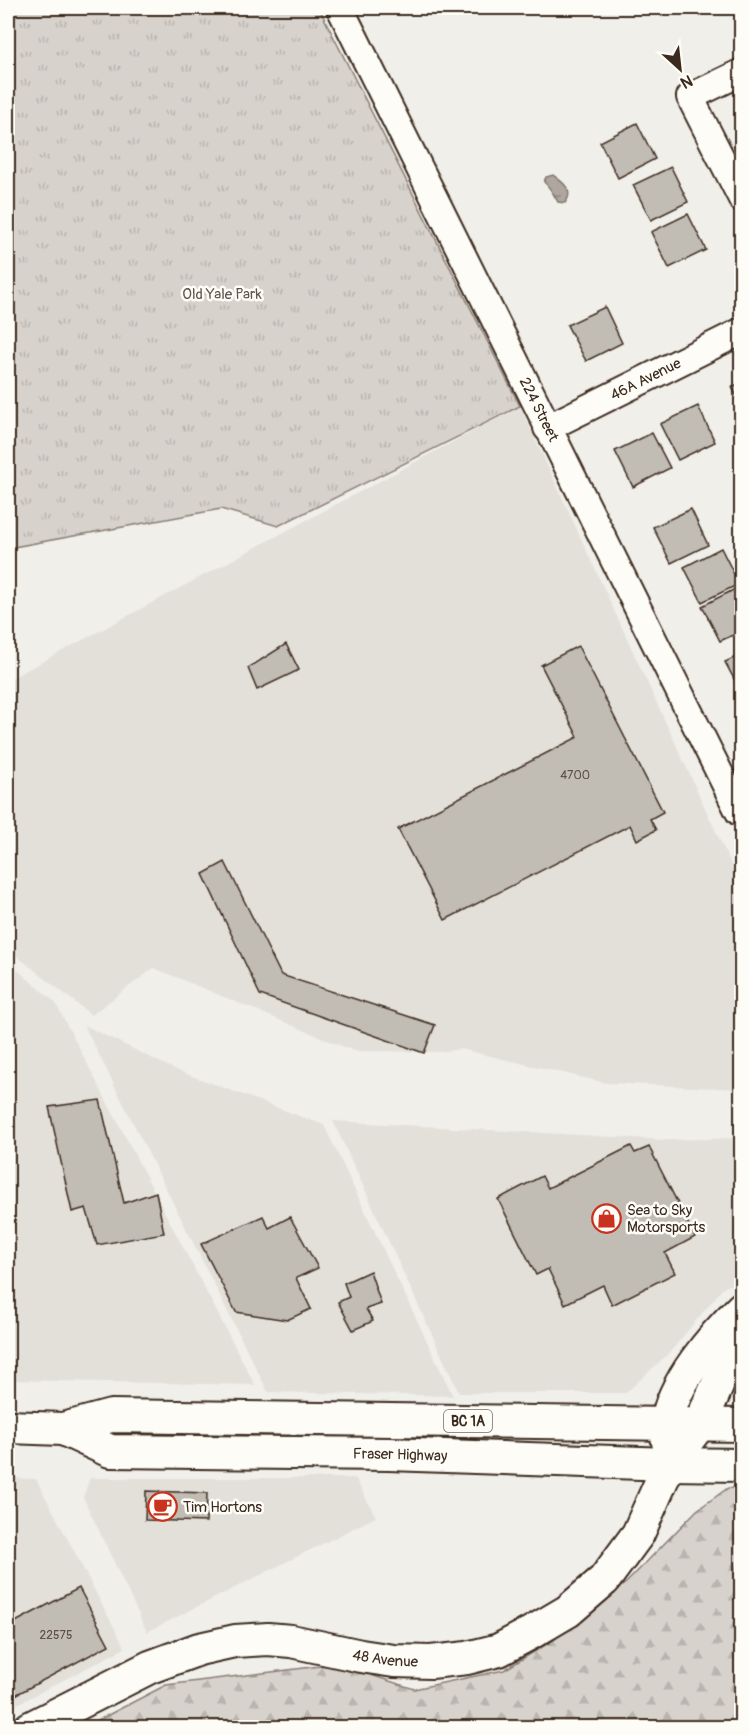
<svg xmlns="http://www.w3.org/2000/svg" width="749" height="1735" font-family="Pangolin,sans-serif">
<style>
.built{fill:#e3e0da}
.grass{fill:url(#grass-tufts);stroke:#897e75;stroke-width:1.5}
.forest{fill:url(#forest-firs);stroke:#897e75;stroke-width:1.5}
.water{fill:url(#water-ripples);stroke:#80746b;stroke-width:1.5}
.building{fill:#c1bcb4;stroke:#3b2a1e;stroke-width:1.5}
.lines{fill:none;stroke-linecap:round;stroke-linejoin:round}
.minor-casing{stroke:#3b2a1e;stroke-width:30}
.major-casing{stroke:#3b2a1e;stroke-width:36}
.minor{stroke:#fdfcf7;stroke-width:26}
.major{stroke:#fdfcf7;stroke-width:32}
.labels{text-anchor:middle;stroke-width:5;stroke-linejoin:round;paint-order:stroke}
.number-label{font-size:12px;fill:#5c4e44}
.shield{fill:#fdfcf7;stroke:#75695f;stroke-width:1.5}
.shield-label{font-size:14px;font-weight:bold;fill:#3b2a1e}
.park-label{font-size:15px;fill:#62544a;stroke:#fdfcf7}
.street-label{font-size:15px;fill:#3b2a1e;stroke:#fdfcf7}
.poi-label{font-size:15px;fill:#3b2a1e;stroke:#fdfcf7;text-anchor:start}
</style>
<defs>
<pattern id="grass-tufts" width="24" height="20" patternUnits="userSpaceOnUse" patternTransform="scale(1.5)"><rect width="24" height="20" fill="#d7d2cc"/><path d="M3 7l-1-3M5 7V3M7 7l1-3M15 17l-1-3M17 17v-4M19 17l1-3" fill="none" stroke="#b9b4af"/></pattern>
<pattern id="forest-firs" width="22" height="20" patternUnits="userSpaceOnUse" patternTransform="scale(1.5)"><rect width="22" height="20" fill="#d7d2cc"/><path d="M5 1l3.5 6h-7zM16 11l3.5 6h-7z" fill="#b9b4af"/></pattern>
<pattern id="water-ripples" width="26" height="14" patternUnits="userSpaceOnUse" patternTransform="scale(1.5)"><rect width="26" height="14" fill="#aea69f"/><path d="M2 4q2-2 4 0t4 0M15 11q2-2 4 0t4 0" fill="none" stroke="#8f8781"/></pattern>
</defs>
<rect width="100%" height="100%" fill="#f1efea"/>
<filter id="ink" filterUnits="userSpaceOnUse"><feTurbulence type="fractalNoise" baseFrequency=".0167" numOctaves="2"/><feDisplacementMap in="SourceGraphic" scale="12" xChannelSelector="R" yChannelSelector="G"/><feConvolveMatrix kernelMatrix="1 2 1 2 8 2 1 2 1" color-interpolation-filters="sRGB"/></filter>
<g filter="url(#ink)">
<g class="built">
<polygon points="520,406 741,886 741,1089 606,1083 460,1049 442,1052 354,1051 154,968 91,1015 8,949 8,680"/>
<polygon points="8,962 55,1002 255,1385 8,1380"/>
<polygon points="84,1025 176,1070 324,1125 453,1396 268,1392"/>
<polygon points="333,1121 667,1140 741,1138 741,1280 723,1288 671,1351 626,1393 459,1393"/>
<polygon points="8,1478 36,1479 125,1648 8,1709"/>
<polygon points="90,1478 355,1478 376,1517 147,1632 83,1497"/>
</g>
<polygon class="grass" points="8,8 319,8 520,406 278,526 221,509 8,548"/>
<polygon class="forest" points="728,1488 741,1489 741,1727 83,1728 166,1685 337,1664 414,1689 504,1670 554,1640 627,1582 697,1510"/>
<path class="water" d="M553,175C561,181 576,190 565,203L558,202C554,195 550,187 544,182L546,177Z"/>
<g class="building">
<polygon points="637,123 655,159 618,178 600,142"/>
<polygon points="671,167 688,202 651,220 633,185"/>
<polygon points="688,214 706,250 669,268 651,232"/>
<polygon points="605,307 622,343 586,361 567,325"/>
<polygon points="742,382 742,407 732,387"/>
<polygon points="698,406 715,442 678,460 660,424"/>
<polygon points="652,433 670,468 633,487 615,451"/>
<polygon points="742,464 742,482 735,468"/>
<polygon points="691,509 708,545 671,563 653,527"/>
<polygon points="721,548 739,584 702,602 684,567"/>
<polygon points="739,587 742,592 742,631 720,641 702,606"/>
<polygon points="286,644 299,670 257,690 248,668"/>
<polygon points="578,646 663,812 650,819 656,830 637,840 630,825 445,920 398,829 578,737 541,665"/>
<polygon points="742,654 742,694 725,662"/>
<polygon points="225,862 281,975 435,1025 424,1053 260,995 203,874"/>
<polygon points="100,1100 124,1203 156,1192 164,1233 97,1245 86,1208 72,1212 49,1107"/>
<polygon points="631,1146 635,1153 649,1147 695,1237 665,1253 675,1273 612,1305 603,1285 565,1304 548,1269 536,1275 498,1199 542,1176 548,1188"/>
<polygon points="263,1216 269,1228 290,1217 318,1268 296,1278 311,1309 287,1320 236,1312 201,1244"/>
<polygon points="370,1271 381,1304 366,1309 373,1321 353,1330 338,1302 349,1297 344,1283"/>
<polygon points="146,1491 207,1493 206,1522 145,1520"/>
<polygon points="79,1588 109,1645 8,1699 8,1626"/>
</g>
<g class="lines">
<defs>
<g id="minor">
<path id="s1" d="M340,8L739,812L742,811"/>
<polyline points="742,72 690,97 742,199"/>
<path id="s2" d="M547,428L742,331"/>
</g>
<g id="major">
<polyline points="8,1427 63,1429 111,1416 742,1425"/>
<path id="s3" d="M63,1429L110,1451L389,1454L669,1464L742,1465"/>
<path d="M668,1442C667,1436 666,1429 667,1423C672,1383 714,1335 742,1308"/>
<path id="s4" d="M30,1728L150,1667L199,1649L235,1641L268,1639L291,1641L361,1656L394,1661L431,1662L467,1658L499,1650L529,1634L568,1611L604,1580L638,1534L669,1464L700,1424L723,1373L742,1345"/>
</g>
</defs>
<use href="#minor" class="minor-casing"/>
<use href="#major" class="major-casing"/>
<use href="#minor" class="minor"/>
<use href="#major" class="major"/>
</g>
</g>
<defs>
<symbol id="shop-ring" viewBox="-11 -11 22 22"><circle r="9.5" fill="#fdfcf7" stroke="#c8321e" stroke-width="1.5"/><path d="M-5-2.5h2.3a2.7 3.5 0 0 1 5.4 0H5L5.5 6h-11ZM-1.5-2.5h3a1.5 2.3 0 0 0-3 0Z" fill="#c8321e"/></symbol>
<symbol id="cafe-ring" viewBox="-11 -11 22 22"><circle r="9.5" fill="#fdfcf7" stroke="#c8321e" stroke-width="1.5"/><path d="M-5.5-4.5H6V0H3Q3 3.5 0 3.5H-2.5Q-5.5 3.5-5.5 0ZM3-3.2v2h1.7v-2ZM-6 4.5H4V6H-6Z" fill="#c8321e"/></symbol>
</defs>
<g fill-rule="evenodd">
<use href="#shop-ring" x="590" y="1202" width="33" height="33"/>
<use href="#cafe-ring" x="146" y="1490" width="33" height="33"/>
</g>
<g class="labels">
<g class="number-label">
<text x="575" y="779">4700</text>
<text x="56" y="1639">22575</text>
</g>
<rect class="shield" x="444" y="1410" width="48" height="22" rx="4.5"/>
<g class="shield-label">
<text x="468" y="1426">BC 1A</text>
</g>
<g class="park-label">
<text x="222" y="299">Old Yale Park</text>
</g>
<g class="street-label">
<text dy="5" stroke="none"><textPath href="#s2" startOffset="110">46A Avenue</textPath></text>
<text dy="5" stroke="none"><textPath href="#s1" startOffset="448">224 Street</textPath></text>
<text dy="5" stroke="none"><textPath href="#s3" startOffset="342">Fraser Highway</textPath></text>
<text dy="5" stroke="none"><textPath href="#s4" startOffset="376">48 Avenue</textPath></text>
</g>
<g class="poi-label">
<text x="627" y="1215">Sea to Sky<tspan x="627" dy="17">Motorsports</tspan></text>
<text x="183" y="1512">Tim Hortons</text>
</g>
</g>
<rect width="749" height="1735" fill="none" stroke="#fdfcf7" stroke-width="30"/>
<rect x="15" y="15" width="719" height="1705" fill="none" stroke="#3b2a1e" stroke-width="2" filter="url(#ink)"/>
<g transform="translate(680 69) rotate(153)" stroke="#fdfcf7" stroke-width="4.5" paint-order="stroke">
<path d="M0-4.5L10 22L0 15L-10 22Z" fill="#3b2a1e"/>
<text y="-9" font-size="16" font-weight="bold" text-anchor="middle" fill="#3b2a1e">N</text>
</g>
</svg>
